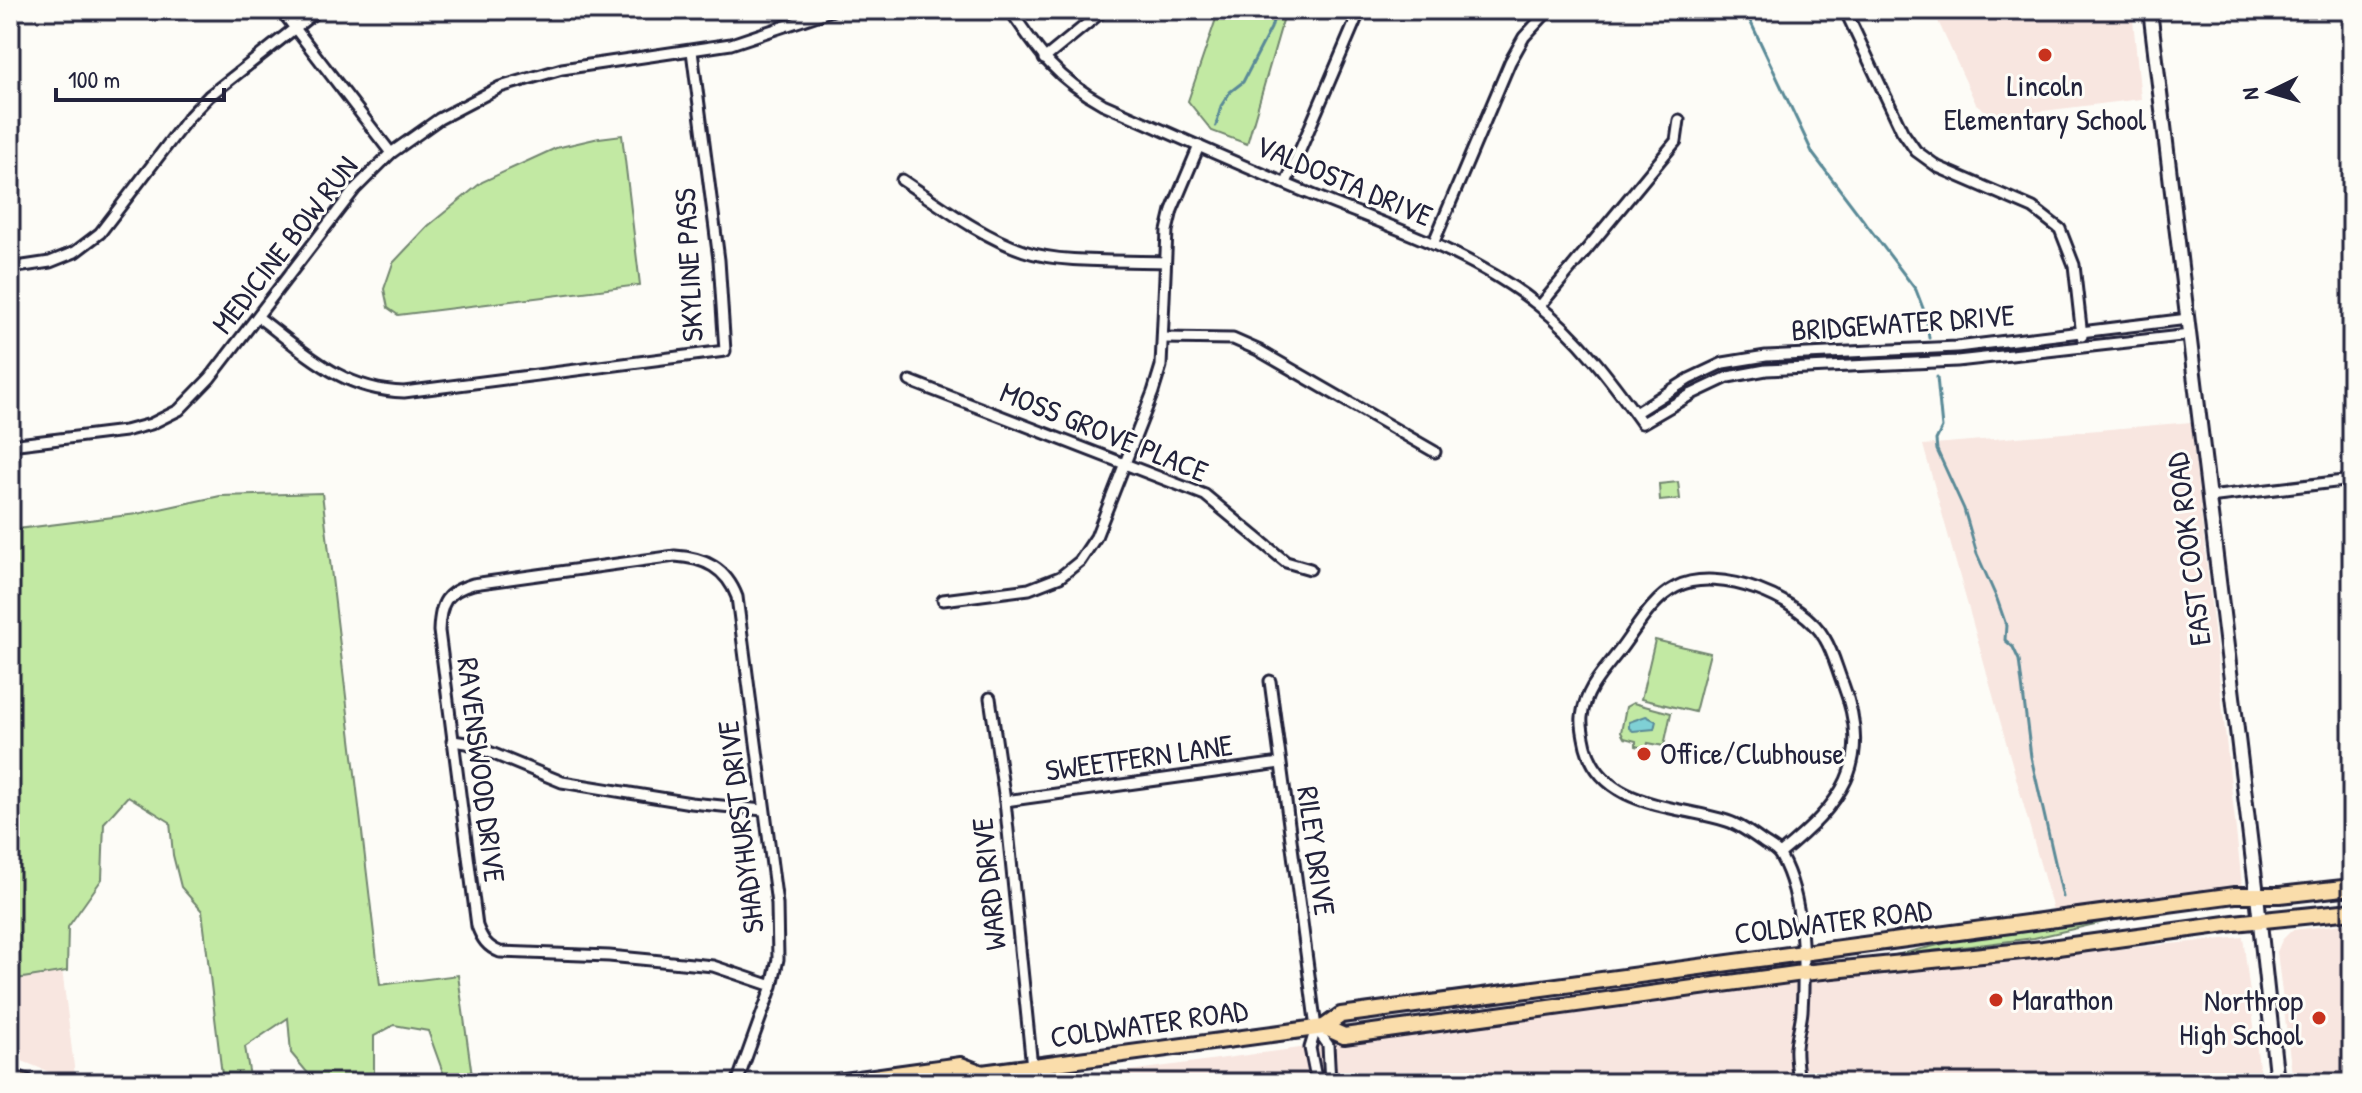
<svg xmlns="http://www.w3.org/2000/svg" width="2362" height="1093" font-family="'Patrick Hand',sans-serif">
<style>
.built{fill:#f8e6e0}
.green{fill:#c2e9a3;stroke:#72866f;stroke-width:2}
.water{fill:#7fd0d5;stroke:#5a8a97;stroke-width:2}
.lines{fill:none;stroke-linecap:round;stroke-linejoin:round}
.stream{stroke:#5a8a97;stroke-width:3}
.minor-casing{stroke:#22223b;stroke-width:15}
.secondary-casing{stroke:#22223b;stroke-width:18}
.primary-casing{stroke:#22223b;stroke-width:20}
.minor{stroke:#fdfcf7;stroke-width:9}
.secondary{stroke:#fdfcf7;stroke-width:12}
.primary{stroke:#faddab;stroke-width:14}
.poi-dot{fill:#c8321e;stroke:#fdfcf7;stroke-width:3}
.labels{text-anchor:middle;stroke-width:6;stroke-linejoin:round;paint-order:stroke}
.poi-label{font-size:30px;fill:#22223b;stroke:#fdfcf7;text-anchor:start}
.street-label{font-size:30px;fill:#22223b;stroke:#fdfcf7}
</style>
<rect width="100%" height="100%" fill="#fdfcf7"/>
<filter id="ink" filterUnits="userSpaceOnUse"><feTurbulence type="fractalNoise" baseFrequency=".0125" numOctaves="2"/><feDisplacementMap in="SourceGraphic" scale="16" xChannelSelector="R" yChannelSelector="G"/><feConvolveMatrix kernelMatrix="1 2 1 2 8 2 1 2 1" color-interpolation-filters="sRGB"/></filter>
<g filter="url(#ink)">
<g class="built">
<polygon points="1933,10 2132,10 2141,99 1994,117 1976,104"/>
<polygon points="2191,422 2242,885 2053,910 1923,445"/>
<polygon points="10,545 76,1083 10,1056"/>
<polygon points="2352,923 2352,1083 2293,1083 2277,952 2282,940 2292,930"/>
<polygon points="2243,937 2261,1083 1078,1083 1077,1078 1819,978"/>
</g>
<g class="green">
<polygon points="1219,10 1286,10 1247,144 1212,131 1188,101"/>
<polygon points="622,135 640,285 398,315 388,308 384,289 393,263 428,226 482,182 556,148 599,138"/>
<polygon points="1678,482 1680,499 1660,501 1659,484"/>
<polygon points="322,493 380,985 458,975 473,1083 451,1083 445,1078 428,1031 394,1025 374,1036 374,1080 362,1083 316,1083 291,1053 288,1018 245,1047 251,1083 223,1083 202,911 181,887 173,855 170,822 128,796 104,823 102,879 68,927 67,971 10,980 10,530 137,514 220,496"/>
<polygon points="1655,640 1710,653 1695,712 1641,699"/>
<polygon points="1633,703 1671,713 1664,746 1648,743 1646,749 1636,746 1636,741 1624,738 1621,732 1626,707"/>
<polygon points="2130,916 2034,938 1891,956 1973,937"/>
<polygon points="962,1073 927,1083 884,1083"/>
</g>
<polygon class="water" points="1646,716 1656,721 1654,729 1633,731 1629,728 1629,722"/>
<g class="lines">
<g class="stream">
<polyline points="1745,10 1813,154 1916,290 1926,316 1929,338"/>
<polyline points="1216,126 1221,106 1230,92 1243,82 1271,28 1276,10"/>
<polyline points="1937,377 1942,428 1936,440 1937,450 1964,509 1977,554 1997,599 2006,625 2005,640 2013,647 2019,660 2031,757 2063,897"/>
</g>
<defs>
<g id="minor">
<polyline points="281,10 391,153"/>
<path d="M1010,10C1040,54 1056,78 1103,104C1174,135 1244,167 1315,196C1391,227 1473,253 1538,305C1580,338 1611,380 1642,423L1692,394L1728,377L1766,370L1957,361L2190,335"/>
<polyline points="1845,10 1902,131 1916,151 1938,167 2033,208 2060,229 2074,265 2082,336"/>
<polyline points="1044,59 1104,10"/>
<path d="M902,180C940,205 980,236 1024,251C1062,264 1123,260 1165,262"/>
<polyline points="1286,183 1360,10"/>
<polyline points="1433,244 1510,62 1524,37 1549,10"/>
<polyline points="10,268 50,262 75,252 100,233 188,118 209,96 318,10"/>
<polyline points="1540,306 1676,141 1679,120"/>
<path d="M258,317C306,353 341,390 404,392L725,351L719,260L692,51"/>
<polyline points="1163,338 1233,339 1258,350 1435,452"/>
<polyline points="910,381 1205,495 1286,562 1310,569"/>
<polyline points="1635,413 1689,379 1723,363 1766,356 1957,347 2188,319"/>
<polyline points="10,445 125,431 151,424 179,410 210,378 355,189 391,153 439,119 500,87 562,69 731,44 833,10"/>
<polyline points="2209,497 2352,480"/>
<polyline points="943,600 1029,589 1060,577 1080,561 1096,537 1153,392 1161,366 1167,231 1172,210 1199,146"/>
<polyline points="1270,681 1316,1028 1310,1048 1317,1083"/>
<polyline points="990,698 1005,801 1032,1067"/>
<polyline points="452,741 467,743 562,782 691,803 763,810"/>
<polyline points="1005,801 1280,763"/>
<path d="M1780,854C1841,804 1874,764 1843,684C1837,669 1833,652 1825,639C1803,599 1718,565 1676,587C1652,599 1636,629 1620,650C1604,671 1585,689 1582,717C1581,726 1584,738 1586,747C1603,808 1676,805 1727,821C1740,825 1752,834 1763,842C1769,846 1778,850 1781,857C1804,898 1805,965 1802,1011C1801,1023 1797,1035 1796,1047C1795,1059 1798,1071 1799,1083"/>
<polyline points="1316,1028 1328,1045 1330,1083"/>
<path d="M737,1083L772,986L778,959L777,904L737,597C726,568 705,558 675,556L473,584C446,592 440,602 439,631L477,926C482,939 487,947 500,952L609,956L713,966L772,986"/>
</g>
<polyline id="secondary" points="2150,10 2257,895 2277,1083"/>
<g id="primary">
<polyline points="1324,1027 1344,1036 1803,973 2043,949 2234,923 2352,911"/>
<polyline points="10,1076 28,1083"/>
<polyline points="830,1083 961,1065 982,1073 1324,1027 1341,1015 2235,895 2280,895 2352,887"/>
</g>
</defs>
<use href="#minor" class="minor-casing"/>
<use href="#secondary" class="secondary-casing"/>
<use href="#primary" class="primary-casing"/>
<use href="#minor" class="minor"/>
<use href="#secondary" class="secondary"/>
<use href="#primary" class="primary"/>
</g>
</g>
<g class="poi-dot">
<circle cx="2045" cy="55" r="8"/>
<circle cx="1644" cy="754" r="8"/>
<circle cx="1996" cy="1000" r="8"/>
<circle cx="2319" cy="1018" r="8"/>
</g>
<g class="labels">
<g class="poi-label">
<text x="2045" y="96" text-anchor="middle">Lincoln<tspan x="2045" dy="34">Elementary School</tspan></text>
<text x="1660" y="764">Office/Clubhouse</text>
<text x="2012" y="1010">Marathon</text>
<text x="2303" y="1011" text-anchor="end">Northrop<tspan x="2303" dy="34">High School</tspan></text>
</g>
<g class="street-label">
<text transform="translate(1344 181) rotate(23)" y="10">VALDOSTA DRIVE</text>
<text transform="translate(285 245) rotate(-52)" y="10">MEDICINE BOW RUN</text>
<text transform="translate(689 265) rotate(-93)" y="10">SKYLINE PASS</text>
<text transform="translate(1903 323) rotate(-4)" y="10">BRIDGEWATER DRIVE</text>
<text transform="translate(1104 432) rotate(22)" y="10">MOSS GROVE PLACE</text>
<text transform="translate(2189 549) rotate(-97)" y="10">EAST COOK ROAD</text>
<text transform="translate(1139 758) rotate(-8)" y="10">SWEETFERN LANE</text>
<text transform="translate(481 770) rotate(83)" y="10">RAVENSWOOD DRIVE</text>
<text transform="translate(741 827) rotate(-97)" y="10">SHADYHURST DRIVE</text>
<text transform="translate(1316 851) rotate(82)" y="10">RILEY DRIVE</text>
<text transform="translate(989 884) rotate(-96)" y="10">WARD DRIVE</text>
<text transform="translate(1833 922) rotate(-7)" y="10">COLDWATER ROAD</text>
<text transform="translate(1149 1024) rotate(-8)" y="10">COLDWATER ROAD</text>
</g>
</g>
<rect width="2362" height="1093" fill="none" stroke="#fdfcf7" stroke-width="40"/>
<rect x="20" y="20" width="2322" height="1053" fill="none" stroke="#22223b" stroke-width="3" filter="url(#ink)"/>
<g transform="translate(2270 92) rotate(265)" stroke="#fdfcf7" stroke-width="6" paint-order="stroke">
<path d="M0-6L14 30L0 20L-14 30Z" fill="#22223b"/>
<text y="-12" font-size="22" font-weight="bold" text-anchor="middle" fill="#22223b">N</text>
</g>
<path d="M56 88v12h168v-12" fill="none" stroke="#22223b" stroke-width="4"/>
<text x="68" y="88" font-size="24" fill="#22223b" stroke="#fdfcf7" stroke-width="6" paint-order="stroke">100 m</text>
</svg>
